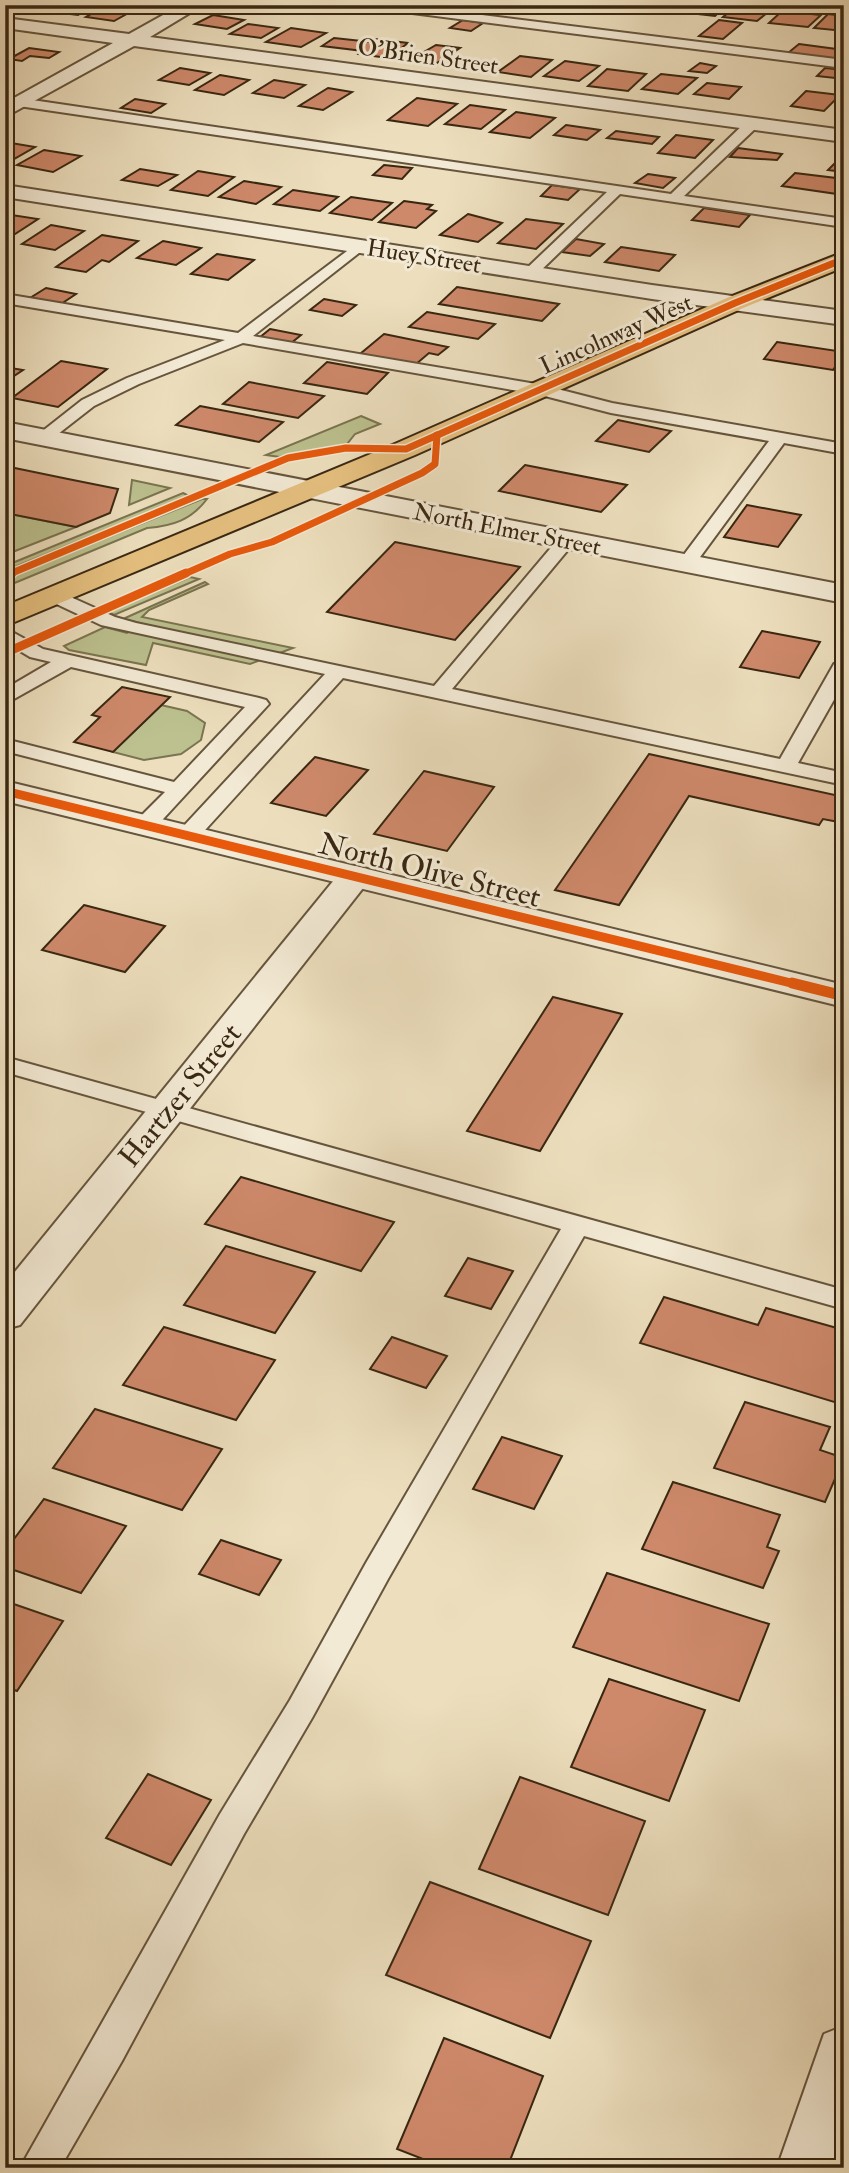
<svg xmlns="http://www.w3.org/2000/svg" width="849" height="2173" font-family="'IM FELL Double Pica',serif">
<style>
.green{fill:#bcc18f;stroke:#7a7450;stroke-width:2}
.building{fill:#ce896b;stroke:#392712;stroke-width:2}
.lines{fill:none;stroke-linecap:round;stroke-linejoin:round}
.service-casing{stroke:#66553d;stroke-width:4}
.minor-casing{stroke:#66553d;stroke-width:4}
.tertiary-casing{stroke:#66553d;stroke-width:4}
.primary-casing{stroke:#392712;stroke-width:4}
.service{fill:#f3ead5;fill-rule:evenodd}
.minor{fill:#f3ead5;fill-rule:evenodd}
.tertiary{fill:#f3ead5;fill-rule:evenodd}
.primary{fill:#e6c07f;fill-rule:evenodd}
.cycleway-far2-casing{stroke:#f3ead5;stroke-width:10}
.cycleway-far1-casing{stroke:#f3ead5;stroke-width:12}
.cycleway-casing{stroke:#f3ead5;stroke-width:16}
.cycleway-far2{stroke:#e8590c;stroke-width:7}
.cycleway-far1{stroke:#e8590c;stroke-width:9}
.cycleway{stroke:#e8590c;stroke-width:11}
.labels{text-anchor:middle;stroke-width:6;stroke-linejoin:round;paint-order:stroke}
.far-street-label{font-size:24px;fill:#392712;stroke:#f3ead5}
.street-label{font-size:30px;fill:#392712;stroke:#f3ead5}
</style>
<rect width="100%" height="100%" fill="#eddfbe"/>
<filter id="stains"><feTurbulence type="fractalNoise" baseFrequency=".00286" numOctaves="4"/><feColorMatrix values="0 0 0 0 .2 0 0 0 0 .09 0 0 0 0 .02 0 0 0 .5 -.17"/></filter>
<radialGradient id="worn" r=".72"><stop offset=".6" stop-color="#630" stop-opacity="0"/><stop offset="1" stop-color="#630" stop-opacity=".3"/></radialGradient>
<g class="green">
<polygon points="361,416 380,424 355,434 347,444 280,457 266,455"/>
<polygon points="132,480 170,488 129,505"/>
<polygon points="183,493 189,496 5,571 5,566"/>
<path d="M202,499H207C191,520 173,526 147,528L5,587V579Z"/>
<polygon points="5,513 76,527 5,555"/>
<polygon points="190,577 199,579 114,615 108,612"/>
<polygon points="205,582 208,584 149,610 142,617 293,648 250,664 153,643 146,665 69,650 64,646 105,627 127,633 140,623 123,619"/>
<polygon points="161,705 187,711 205,723 201,740 181,754 144,760 113,752"/>
</g>
<g class="building">
<polygon points="55,5 94,5 78,15 46,11"/>
<polygon points="107,5 135,5 141,6 114,21 86,17"/>
<polygon points="688,5 727,5 715,16 680,12"/>
<polygon points="738,5 747,5 772,9 757,21 723,17"/>
<polygon points="782,11 821,15 808,27 769,23"/>
<polygon points="828,14 844,16 844,31 814,28"/>
<polygon points="213,15 244,20 227,29 195,24"/>
<polygon points="463,20 483,23 471,31 450,28"/>
<polygon points="719,20 742,23 723,39 699,36"/>
<polygon points="248,24 278,28 261,38 230,34"/>
<polygon points="291,28 326,33 301,47 266,42"/>
<polygon points="334,38 371,42 375,39 408,43 388,58 359,54 363,51 322,46"/>
<polygon points="799,44 844,50 834,59 788,53"/>
<polygon points="436,45 460,48 437,63 412,59"/>
<polygon points="29,48 59,52 49,58 30,56 22,61 9,59"/>
<polygon points="520,56 552,60 531,77 498,72"/>
<polygon points="565,61 599,66 579,81 544,76"/>
<polygon points="700,63 716,66 707,73 689,71"/>
<polygon points="180,68 210,73 189,85 159,80"/>
<polygon points="825,68 844,70 844,79 817,76"/>
<polygon points="607,69 646,74 628,91 588,86"/>
<polygon points="661,74 697,78 678,94 642,89"/>
<polygon points="220,75 249,80 224,95 195,90"/>
<polygon points="274,80 305,85 284,98 253,93"/>
<polygon points="707,83 741,87 729,99 694,94"/>
<polygon points="328,88 352,92 323,110 299,106"/>
<polygon points="806,91 840,95 824,111 791,106"/>
<polygon points="417,98 457,104 428,126 388,120"/>
<polygon points="135,99 165,104 151,113 121,108"/>
<polygon points="470,105 505,110 481,129 445,124"/>
<polygon points="516,112 555,118 530,138 490,132"/>
<polygon points="566,125 600,130 587,140 554,135"/>
<polygon points="616,131 659,137 652,144 607,138"/>
<polygon points="676,135 713,140 695,158 658,153"/>
<polygon points="5,142 35,147 7,163"/>
<polygon points="738,148 782,154 777,160 730,157"/>
<polygon points="44,150 81,156 53,172 17,165"/>
<polygon points="843,155 844,172 828,170"/>
<polygon points="384,165 412,168 402,179 373,175"/>
<polygon points="140,169 177,175 158,186 122,180"/>
<polygon points="198,171 234,177 208,196 171,190"/>
<polygon points="795,173 844,179 844,195 782,186"/>
<polygon points="648,174 675,178 663,188 635,183"/>
<polygon points="244,181 281,187 256,204 219,197"/>
<polygon points="552,185 580,189 568,200 541,196"/>
<polygon points="293,190 338,197 320,211 274,204"/>
<polygon points="351,197 392,203 372,220 330,213"/>
<polygon points="404,201 432,205 427,209 436,211 416,228 379,222"/>
<polygon points="704,208 750,215 739,227 692,220"/>
<polygon points="5,214 38,219 12,236 5,235"/>
<polygon points="468,214 502,223 478,242 440,235"/>
<polygon points="526,219 563,224 536,249 498,243"/>
<polygon points="51,225 84,231 55,250 22,244"/>
<polygon points="102,235 138,241 109,262 102,260 86,272 56,267"/>
<polygon points="576,239 604,244 590,256 562,252"/>
<polygon points="163,241 201,248 176,265 137,258"/>
<polygon points="621,247 675,255 659,271 605,262"/>
<polygon points="217,254 254,260 228,280 191,274"/>
<polygon points="457,287 559,304 542,321 439,304"/>
<polygon points="46,288 76,294 61,304 30,298"/>
<polygon points="324,299 356,305 342,316 310,310"/>
<polygon points="427,312 495,324 478,339 409,327"/>
<polygon points="270,329 301,335 290,344 259,338"/>
<polygon points="384,334 448,347 438,355 429,353 415,365 360,354"/>
<polygon points="777,342 844,352 844,354 833,370 764,359"/>
<polygon points="61,361 107,369 58,407 12,398"/>
<polygon points="327,362 388,373 367,394 304,383"/>
<polygon points="5,367 23,370 5,382"/>
<polygon points="249,382 324,396 298,418 223,404"/>
<polygon points="200,406 283,422 259,442 176,425"/>
<polygon points="618,420 671,431 649,452 596,441"/>
<polygon points="525,465 627,485 601,512 499,491"/>
<polygon points="5,466 68,479 118,489 110,513 76,527 5,513"/>
<polygon points="747,505 801,515 778,547 724,537"/>
<polygon points="395,542 520,567 455,640 327,612"/>
<polygon points="762,631 820,642 799,678 740,667"/>
<polygon points="122,687 170,697 113,752 74,742 100,717 92,715"/>
<polygon points="649,754 844,797 844,823 823,819 819,825 689,796 619,905 555,890"/>
<polygon points="315,757 368,770 326,816 271,803"/>
<polygon points="424,771 494,787 447,851 374,834"/>
<polygon points="84,905 165,926 125,972 42,950"/>
<polygon points="553,997 622,1014 540,1151 467,1131"/>
<polygon points="241,1177 394,1222 361,1271 205,1224"/>
<polygon points="226,1246 315,1272 275,1333 184,1305"/>
<polygon points="468,1258 513,1271 491,1309 445,1296"/>
<polygon points="664,1297 758,1325 766,1308 844,1330 844,1405 640,1343"/>
<polygon points="164,1327 275,1360 236,1420 123,1385"/>
<polygon points="392,1337 447,1356 426,1388 370,1369"/>
<polygon points="745,1402 830,1427 820,1450 844,1458 825,1502 714,1468"/>
<polygon points="95,1409 222,1449 182,1510 53,1468"/>
<polygon points="502,1437 562,1456 534,1509 473,1489"/>
<polygon points="673,1482 780,1515 767,1547 779,1551 763,1588 642,1549"/>
<polygon points="44,1499 126,1526 81,1593 5,1567 5,1551"/>
<polygon points="221,1540 281,1560 259,1595 199,1574"/>
<polygon points="607,1573 769,1624 739,1701 573,1647"/>
<polygon points="5,1601 63,1621 17,1691 5,1687"/>
<polygon points="609,1679 705,1710 669,1801 571,1767"/>
<polygon points="148,1774 211,1800 171,1865 106,1838"/>
<polygon points="520,1777 645,1821 608,1915 479,1869"/>
<polygon points="430,1882 591,1941 550,2038 386,1975"/>
<polygon points="444,2038 543,2076 507,2168 446,2168 397,2149"/>
</g>
<g class="lines">
<defs>
<g id="service">
<polygon points="368,5 402,5 844,60 844,68 373,8"/>
<polygon points="5,96 671,194 747,121 752,120 758,124 757,127 684,196 844,219 844,227 620,194 535,276 525,276 523,273 525,270 607,192 5,104"/>
<polygon points="359,242 364,243 364,249 253,336 542,385 612,403 844,444 844,454 784,443 692,568 686,569 677,564 769,441 611,413 541,395 243,343 139,384 94,406 49,441 43,442 35,437 82,400 127,378 225,340 5,303 5,294 238,333"/>
<polygon points="566,536 572,537 575,541 572,545 452,689 780,759 834,664 844,658 844,682 798,763 844,773 844,785 343,678 196,840 180,840 177,835 180,830 325,674 101,625 48,600 46,596 55,590 115,617 136,623 434,686 560,537"/>
<polygon points="5,628 43,649 259,698 266,700 269,704 153,830 137,830 134,825 137,820 165,792 5,751 5,739 174,782 245,707 71,667 5,704 5,689 51,662 30,657 5,642"/>
<polygon points="5,1057 844,1290 844,1309 584,1236 388,1579 312,1718 244,1834 122,2061 60,2168 20,2168 220,1814 290,1700 366,1563 561,1229 5,1072"/>
</g>
<g id="minor">
<polygon points="181,5 203,5 150,37 844,130 844,142 134,46 5,117 5,103 113,43 5,28 5,18 129,34"/>
<polygon points="5,185 652,285 844,311 844,325 652,299 5,197"/>
<polygon points="5,422 844,585 844,603 5,438"/>
<polygon points="355,866 367,869 372,876 367,883 20,1325 5,1329 5,1284 343,869"/>
<polygon points="844,2026 844,2145 837,2168 777,2168 824,2034"/>
</g>
<polygon id="tertiary" points="5,781 844,985 844,1007 5,801"/>
<polygon id="primary" points="844,252 844,267 743,308 415,455 5,626 5,606 397,443 727,298"/>
</defs>
<use href="#service" class="service-casing"/>
<use href="#minor" class="minor-casing"/>
<use href="#tertiary" class="tertiary-casing"/>
<use href="#primary" class="primary-casing"/>
<use href="#service" class="service"/>
<use href="#minor" class="minor"/>
<use href="#tertiary" class="tertiary"/>
<use href="#primary" class="primary"/>
<defs>
<g id="cycleway-far2">
<polyline points="7,575 288,458 346,448 406,449 735,303 844,259"/>
<polyline points="182,575 230,554 272,542 422,473 435,464 437,435"/>
</g>
<g id="cycleway-far1">
<polyline points="5,576 12,573"/>
<polyline points="5,653 186,573"/>
<polyline points="5,791 799,985"/>
</g>
<polyline id="cycleway" points="792,983 844,996"/>
</defs>
<use href="#cycleway-far2" class="cycleway-far2-casing"/>
<use href="#cycleway-far1" class="cycleway-far1-casing"/>
<use href="#cycleway" class="cycleway-casing"/>
<use href="#cycleway-far2" class="cycleway-far2"/>
<use href="#cycleway-far1" class="cycleway-far1"/>
<use href="#cycleway" class="cycleway"/>
</g>
<g class="labels">
<g class="far-street-label">
<text transform="translate(428 56) rotate(8)" y="8">O'Brien Street</text>
<text transform="translate(424 256) rotate(9)" y="8">Huey Street</text>
<text transform="translate(616 334) rotate(-24)" y="8">Lincolnway West</text>
<text transform="translate(507 529) rotate(11)" y="8">North Elmer Street</text>
</g>
<g class="street-label">
<text transform="translate(430 870) rotate(14)" y="10">North Olive Street</text>
<text transform="translate(180 1095) rotate(-51)" y="10">Hartzer Street</text>
</g>
</g>
<rect width="849" height="2173" fill="none" stroke="#eddfbe" stroke-width="28"/>
<rect x="7" y="7" width="835" height="2159" fill="none" stroke="#392712" stroke-width="3.5"/>
<rect x="14" y="14" width="821" height="2145" fill="none" stroke="#392712" stroke-width="2"/>
<rect width="100%" height="100%" filter="url(#stains)"/>
<rect width="100%" height="100%" fill="url(#worn)"/>
</svg>
